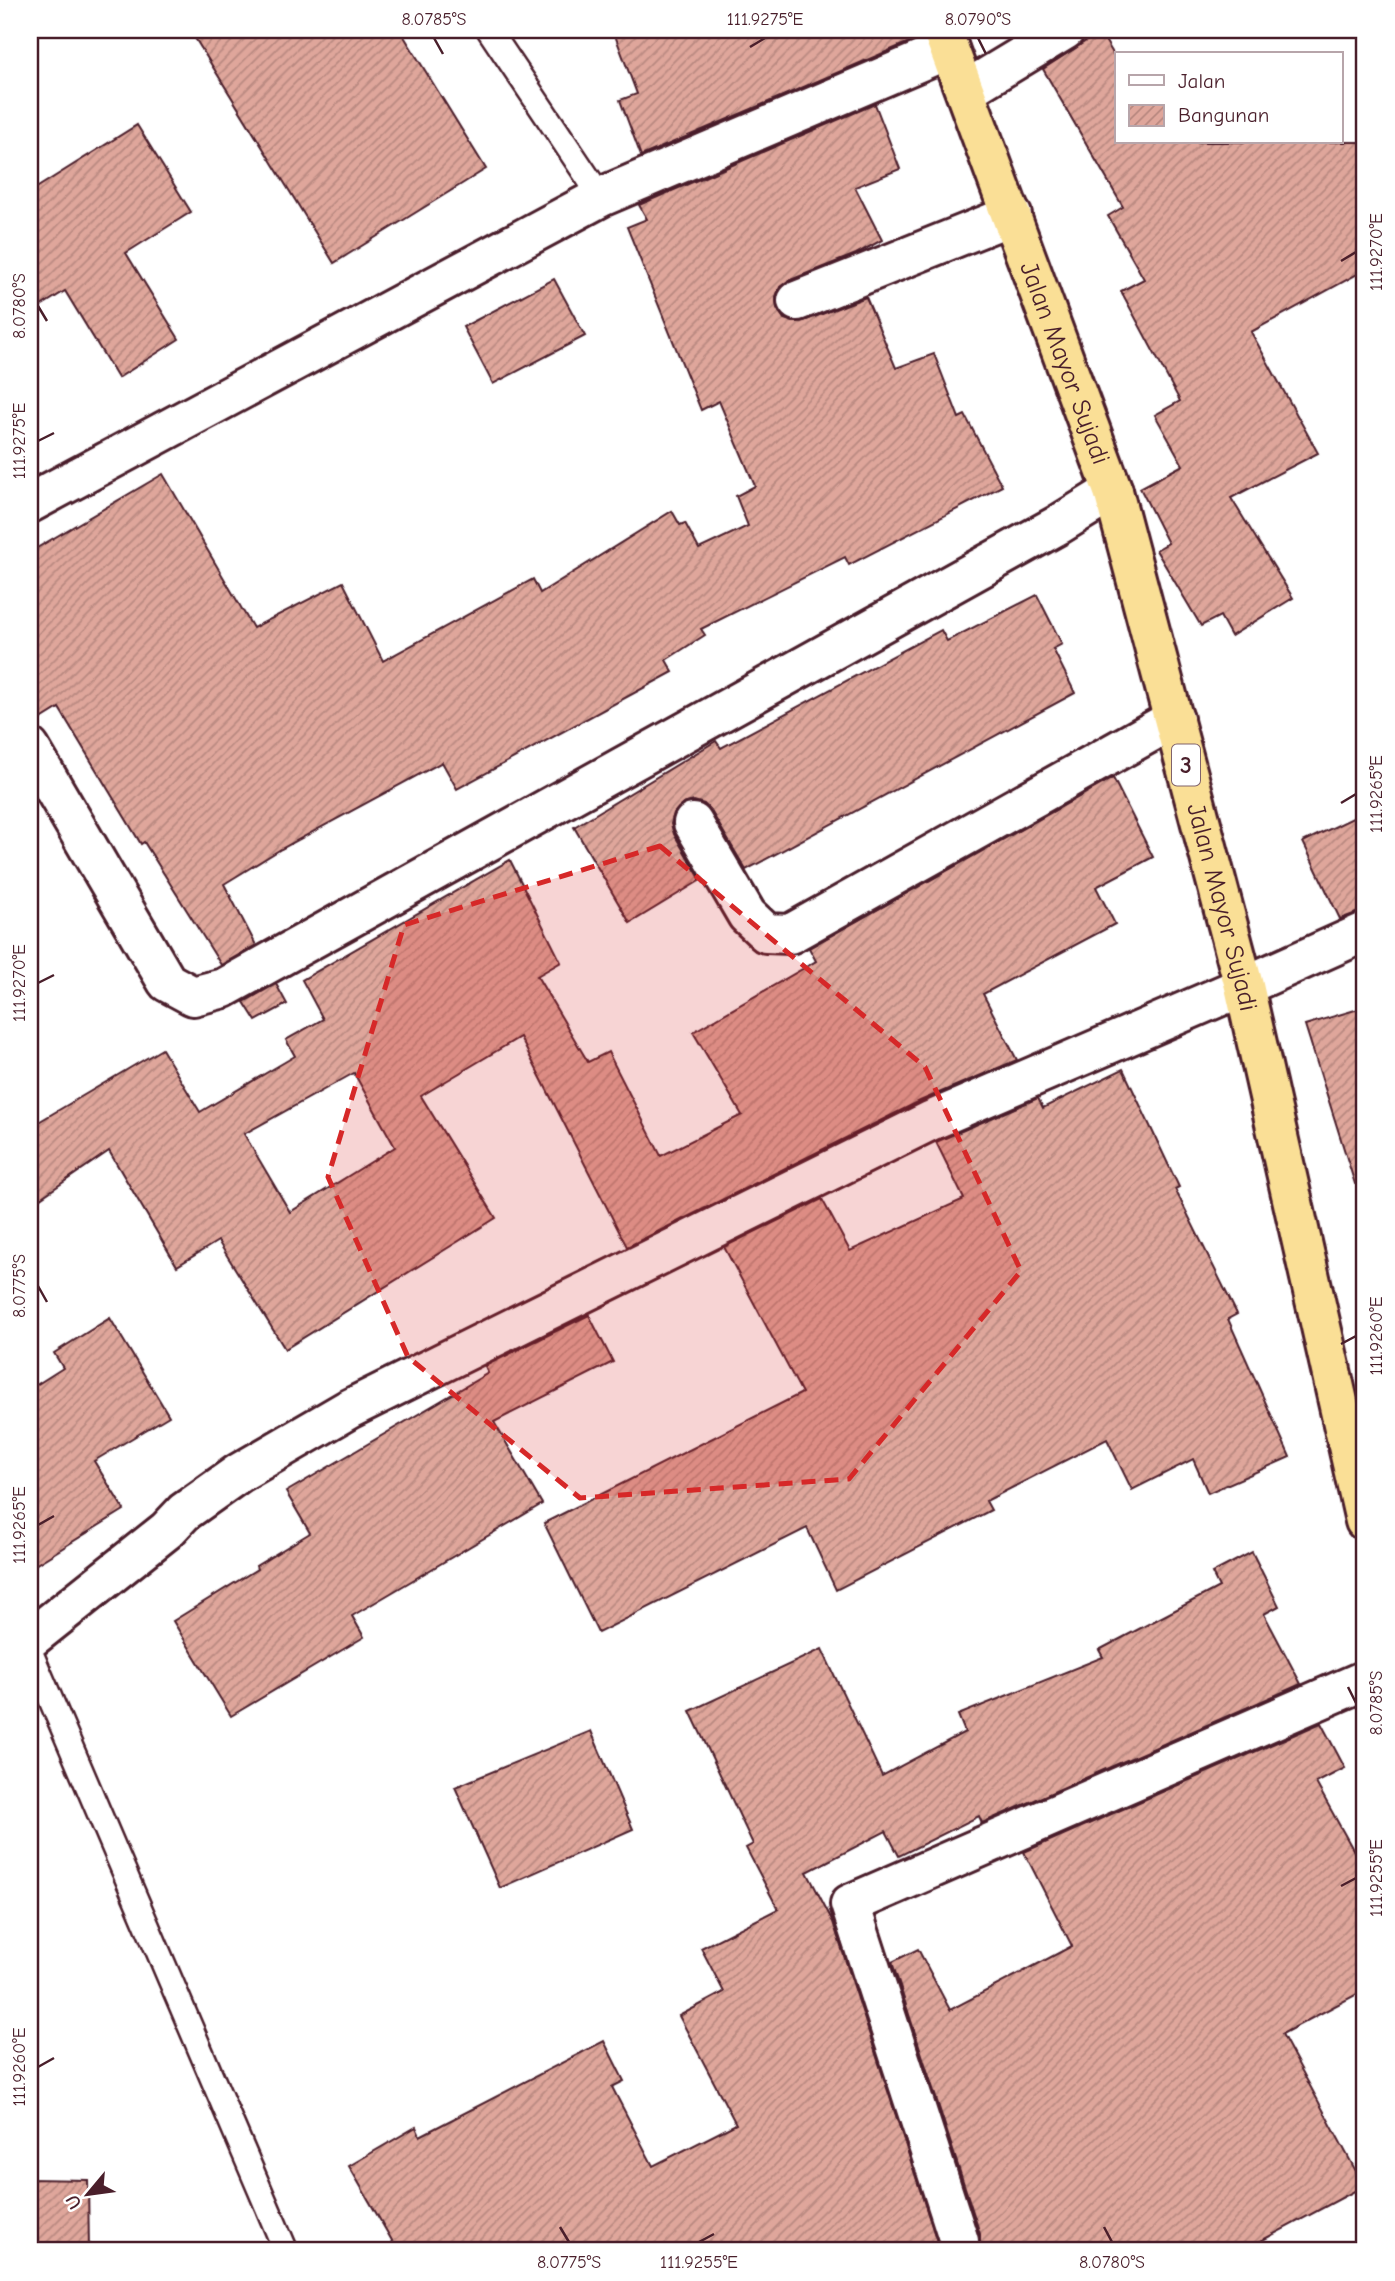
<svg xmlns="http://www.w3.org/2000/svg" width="1395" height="2281" font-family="'Comic Neue',sans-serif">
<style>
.building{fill:url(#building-hatch);stroke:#4a1f2b;stroke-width:2;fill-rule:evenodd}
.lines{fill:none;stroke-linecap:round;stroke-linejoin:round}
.service-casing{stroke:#4a1f2b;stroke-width:28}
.minor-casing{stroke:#4a1f2b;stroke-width:44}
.tertiary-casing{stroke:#4a1f2b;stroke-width:44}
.trunk-casing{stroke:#4a1f2b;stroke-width:44}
.service{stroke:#fff;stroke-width:23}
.minor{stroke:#fff;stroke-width:38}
.tertiary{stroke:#fff;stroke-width:38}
.trunk{stroke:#fadf96;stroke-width:38}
.marked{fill:#d62828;fill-opacity:0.2;stroke:#d62828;stroke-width:5;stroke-dasharray:14 9;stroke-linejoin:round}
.ticks{fill:none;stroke:#4a1f2b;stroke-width:2.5}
.labels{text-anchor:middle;stroke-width:7;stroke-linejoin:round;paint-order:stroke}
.shield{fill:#fff;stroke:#80626b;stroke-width:2}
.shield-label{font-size:24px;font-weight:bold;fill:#4a1f2b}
.street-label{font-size:26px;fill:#4a1f2b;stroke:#fff}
.neatline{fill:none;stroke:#4a1f2b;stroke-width:2.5}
.ticks-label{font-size:18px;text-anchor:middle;fill:#4a1f2b}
</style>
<defs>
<pattern id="building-hatch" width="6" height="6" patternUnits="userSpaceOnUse" patternTransform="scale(1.75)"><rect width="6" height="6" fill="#dfa69b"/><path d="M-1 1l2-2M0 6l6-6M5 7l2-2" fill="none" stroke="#b7877f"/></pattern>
</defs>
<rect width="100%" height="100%" fill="#fff"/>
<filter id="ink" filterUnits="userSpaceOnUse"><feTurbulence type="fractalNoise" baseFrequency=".0143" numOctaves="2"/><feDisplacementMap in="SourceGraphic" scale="14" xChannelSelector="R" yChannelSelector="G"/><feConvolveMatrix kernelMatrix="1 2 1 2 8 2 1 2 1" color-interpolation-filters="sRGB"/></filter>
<g filter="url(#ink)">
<g class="building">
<polygon points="190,30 400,30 486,169 334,263"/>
<polygon points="613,30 921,30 921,37 641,156 620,100 637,94"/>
<polygon points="1100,32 1117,60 1117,142 1365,142 1365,270 1251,332 1318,453 1231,498 1293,598 1231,636 1220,616 1201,626 1156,550 1168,543 1140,488 1183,465 1155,415 1180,401 1121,291 1144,279 1108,216 1123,207 1043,69"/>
<polygon points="875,104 900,169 855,187 882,240 856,254 788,281 780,287 776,297 777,308 784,319 793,322 804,321 866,297 896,368 934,354 959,418 965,415 1002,486 849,565 845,557 701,629 705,635 666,660 673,672 457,789 442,762 281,849 224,884 256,945 221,965 144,842 141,844 59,708 30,726 30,552 163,474 253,628 343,582 383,661 533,579 540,593 672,511 680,525 685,523 699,549 748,526 736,496 755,486 719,401 701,410 627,227 647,219 639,205"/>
<polygon points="137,125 191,212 126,253 179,339 118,378 65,291 30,313 30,192"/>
<polygon points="554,279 585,336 493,384 463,327"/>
<polygon points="1037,595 1062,644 1053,649 1075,693 746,870 711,811 704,804 694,801 683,804 674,813 671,824 674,834 701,880 630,923 574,827 716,741 721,748 941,630 947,641"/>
<path d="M1113,778L1153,857L1096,887L1115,924L983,994L1017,1060L920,1101L627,1247L520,1037L421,1096L496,1218L285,1349L218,1241L177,1266L109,1151L30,1205V1127L162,1049L200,1112L295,1056L286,1040L323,1019L302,980L510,860L561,962L537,976L588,1062L608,1052L661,1156L742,1115L693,1032L816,961L809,948ZM354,1073L395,1147L290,1212L244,1134Z"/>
<polygon points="1365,812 1365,910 1340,919 1303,842"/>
<polygon points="276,984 287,1004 256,1021 244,1002"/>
<polygon points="1365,1007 1365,1183 1355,1184 1305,1025"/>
<polygon points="1123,1069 1179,1187 1175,1189 1237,1314 1228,1319 1290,1457 1208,1493 1193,1459 1132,1490 1107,1439 986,1501 991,1510 836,1590 807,1528 598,1633 544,1523 802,1393 724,1247 822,1199 850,1251 964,1199 936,1142 1038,1098 1043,1108"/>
<polygon points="589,1315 613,1362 494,1422 542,1504 352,1616 364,1637 231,1716 173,1621 257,1569 256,1566 310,1533 286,1492 488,1373 485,1366"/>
<polygon points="110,1318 169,1416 94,1461 124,1510 30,1568 30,1389 63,1368 54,1353"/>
<polygon points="1252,1552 1279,1606 1264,1614 1301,1684 982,1823 979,1816 899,1856 886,1831 807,1872 833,1922 940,2251 398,2251 349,2166 416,2127 420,2136 604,2041 624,2081 612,2087 653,2166 736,2124 679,2016 724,1992 701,1948 778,1909 746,1848 753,1844 690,1711 822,1649 882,1776 965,1732 958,1715 1103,1657 1099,1650 1219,1587 1212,1573"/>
<polygon points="1321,1723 1345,1768 1316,1783 1365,1871 1365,1990 1282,2034 1364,2186 1242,2251 978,2251 980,2245 980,2234 892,1962 918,1949 950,2010 1072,1946 1024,1852"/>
<polygon points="591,1731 633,1829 500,1888 455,1787"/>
<polygon points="30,2179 88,2180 89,2251 30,2251"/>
</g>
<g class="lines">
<defs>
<g id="service">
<polyline points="489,30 601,197"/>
<polyline points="30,1651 286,2251"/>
</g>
<g id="minor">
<polyline points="966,90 1065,30"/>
<polyline points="797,301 1012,215"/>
<polyline points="30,503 601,197 949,49"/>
<polyline points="30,748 167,982 193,996 224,988 1058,525 1113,491"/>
<polyline points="693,823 747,915 766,933 790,934 1174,719"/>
<polyline points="30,1639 167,1530 184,1512 239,1473 349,1409 930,1121 1244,986"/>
<polyline points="959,2241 850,1904 1365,1680"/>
</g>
<polyline id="tertiary" points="1244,986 1365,932"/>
<g id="trunk">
<path id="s1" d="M942,30L1113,491L1244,986L1365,1521"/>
</g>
</defs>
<use href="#service" class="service-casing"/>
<use href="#minor" class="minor-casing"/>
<use href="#tertiary" class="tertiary-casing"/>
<use href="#trunk" class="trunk-casing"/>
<use href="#service" class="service"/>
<use href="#minor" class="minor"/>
<use href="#tertiary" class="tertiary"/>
<use href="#trunk" class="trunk"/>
</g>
</g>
<path class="marked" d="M660,846L925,1067L1021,1271L849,1479L580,1498L408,1357L328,1177L404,925Z"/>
<path class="ticks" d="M434,38L443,54M978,38L986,54M750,47L765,38M1341,261L1356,252M38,306L47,321M38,441L54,433M1341,803L1356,794M38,983L54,975M38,1286L47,1302M1341,1344L1356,1336M38,1525L54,1516M1348,1687L1356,1703M1341,1886L1356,1878M38,2067L54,2058M560,2227L569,2242M1104,2227L1112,2242M699,2242L714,2234"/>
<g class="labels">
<rect class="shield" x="1172" y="744.5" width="28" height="41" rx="5"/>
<g class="shield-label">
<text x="1186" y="773">3</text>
</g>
<g class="street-label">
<text dy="9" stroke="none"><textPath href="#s1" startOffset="355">Jalan Mayor Sujadi</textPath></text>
<text dy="9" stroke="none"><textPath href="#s1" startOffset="922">Jalan Mayor Sujadi</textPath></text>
</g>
</g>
<rect width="1395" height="2281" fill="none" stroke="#fff" stroke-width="77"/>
<rect x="1115" y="52" width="228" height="91" fill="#ffffff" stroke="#b7a5aa" stroke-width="2"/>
<rect x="1129" y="75" width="35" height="10" fill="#ffffff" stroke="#b7a5aa" stroke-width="2"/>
<text x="1178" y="88" font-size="21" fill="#4a1f2b">Jalan</text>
<rect x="1129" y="105" width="35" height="21" fill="url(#building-hatch)" stroke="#b7a5aa" stroke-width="2"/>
<text x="1178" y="122" font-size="21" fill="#4a1f2b">Bangunan</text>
<g transform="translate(88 2194) rotate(241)" stroke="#ffffff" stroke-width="5" paint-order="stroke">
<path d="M0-5L12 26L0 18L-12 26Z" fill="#4a1f2b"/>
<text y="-10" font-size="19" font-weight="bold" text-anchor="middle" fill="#4a1f2b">U</text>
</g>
<rect x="38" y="38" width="1318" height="2204" class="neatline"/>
<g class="ticks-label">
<text x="434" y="25">8.0785°S</text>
<text x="765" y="25">111.9275°E</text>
<text x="978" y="25">8.0790°S</text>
<text transform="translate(1376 252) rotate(-90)" y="6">111.9270°E</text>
<text transform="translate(19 306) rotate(-90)" y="6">8.0780°S</text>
<text transform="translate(19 441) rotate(-90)" y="6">111.9275°E</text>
<text transform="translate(1376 794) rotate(-90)" y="6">111.9265°E</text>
<text transform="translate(19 983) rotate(-90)" y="6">111.9270°E</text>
<text transform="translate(19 1286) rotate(-90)" y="6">8.0775°S</text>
<text transform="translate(1376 1336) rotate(-90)" y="6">111.9260°E</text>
<text transform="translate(19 1525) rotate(-90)" y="6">111.9265°E</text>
<text transform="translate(1376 1703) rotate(-90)" y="6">8.0785°S</text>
<text transform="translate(1376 1878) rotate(-90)" y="6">111.9255°E</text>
<text transform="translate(19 2067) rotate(-90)" y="6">111.9260°E</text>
<text x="569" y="2268">8.0775°S</text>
<text x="699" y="2268">111.9255°E</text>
<text x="1112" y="2268">8.0780°S</text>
</g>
</svg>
